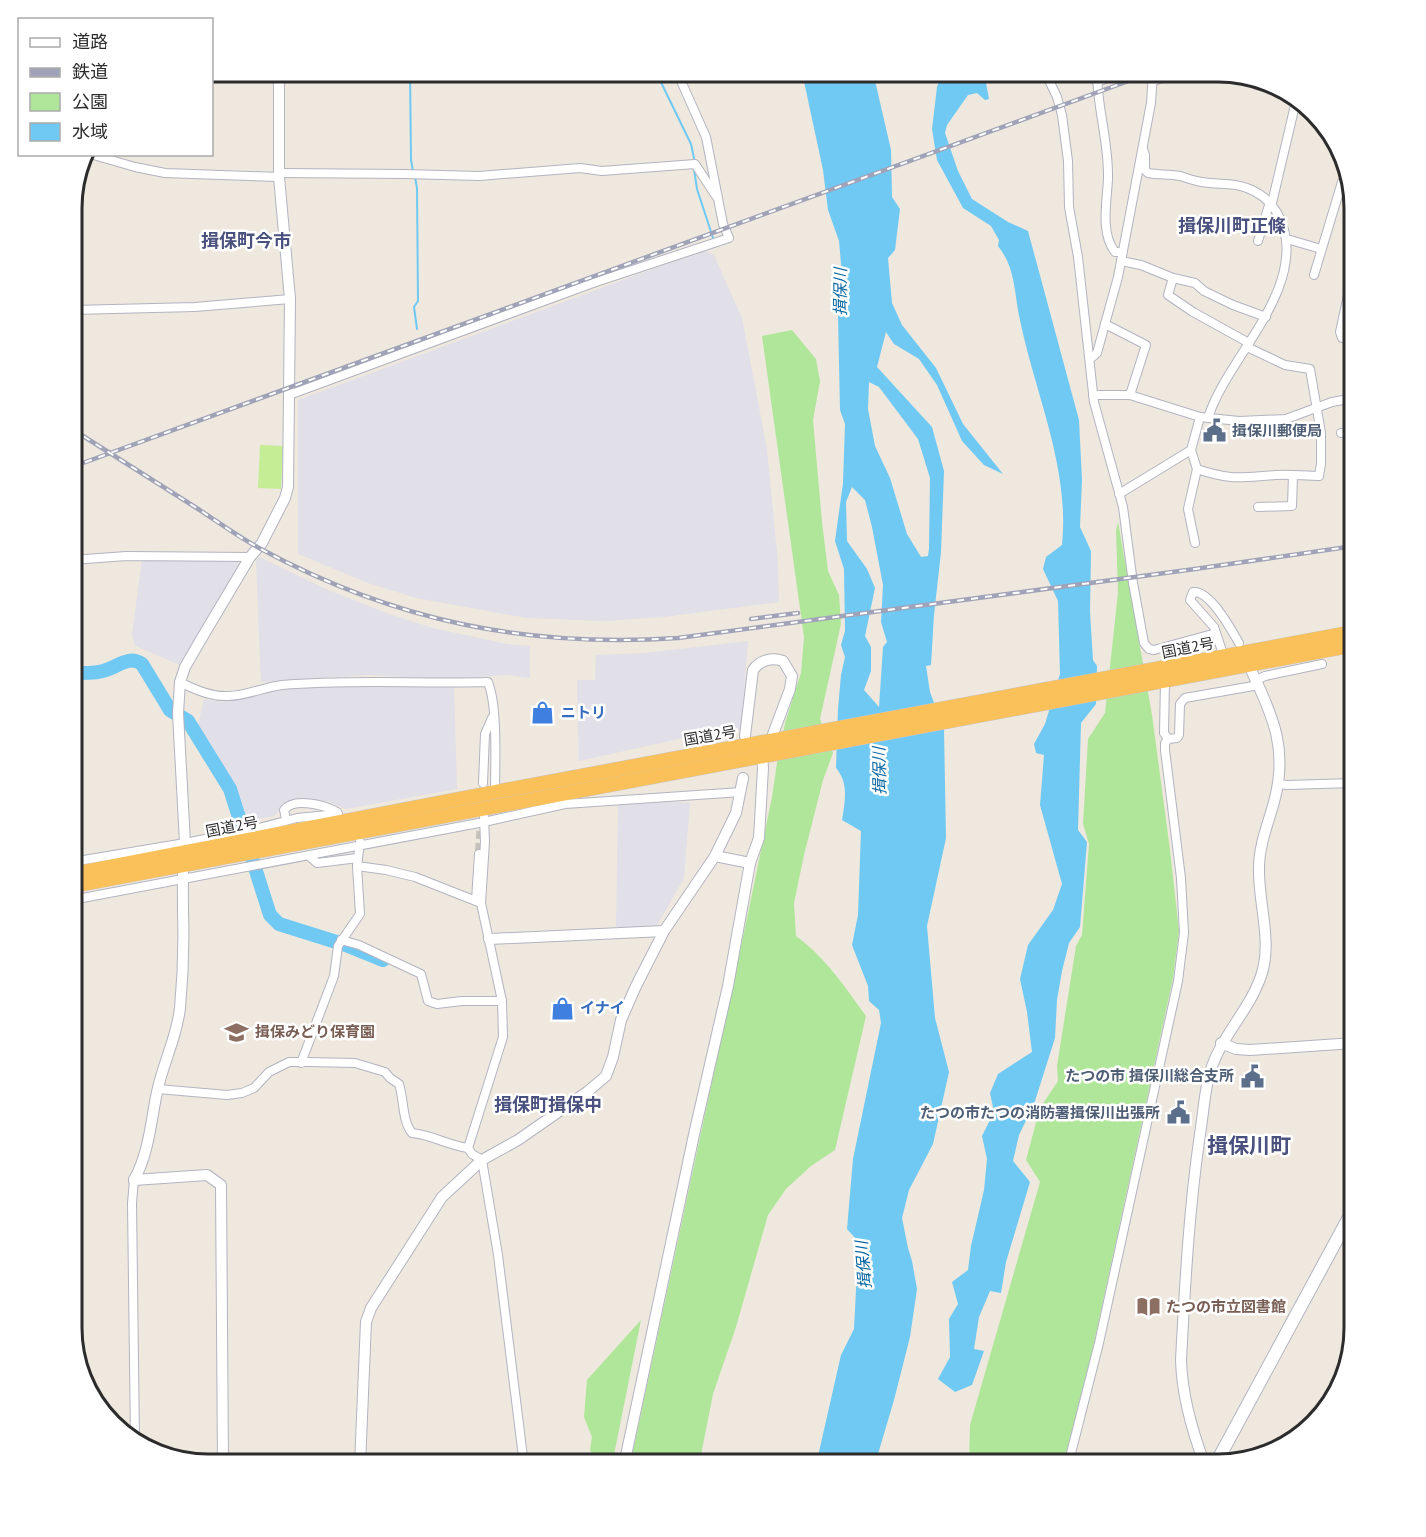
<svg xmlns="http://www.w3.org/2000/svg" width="1426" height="1537" font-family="'PT Sans','Noto Sans JP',sans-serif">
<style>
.industrial{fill:#e1dfe7}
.green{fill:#b0e699}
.pitch{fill:#c4ed95}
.water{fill:#6fc9f3;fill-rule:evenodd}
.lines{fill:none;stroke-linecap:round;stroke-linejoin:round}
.stream{stroke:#6fc9f3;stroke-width:2}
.river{stroke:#6fc9f3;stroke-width:14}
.minor-tunnel{stroke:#c7c2ba;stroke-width:8;stroke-dasharray:8 4;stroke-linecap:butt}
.minor-casing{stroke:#b2b4c0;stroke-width:10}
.tertiary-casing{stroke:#b2b4c0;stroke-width:12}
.secondary-casing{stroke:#b2b4c0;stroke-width:14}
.trunk-casing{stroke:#c8c8c8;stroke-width:15}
.minor{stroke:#fff;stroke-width:8}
.tertiary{stroke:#fff;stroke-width:10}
.secondary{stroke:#fff;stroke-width:12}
.trunk{stroke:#fac05a;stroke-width:14}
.rail-casing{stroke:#a0a3b7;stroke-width:4.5}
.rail{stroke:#fff;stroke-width:2;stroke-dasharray:7;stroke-linecap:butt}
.labels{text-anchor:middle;stroke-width:5;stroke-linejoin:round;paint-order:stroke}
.service-label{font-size:15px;font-weight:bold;fill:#4e5e75;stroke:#fff;text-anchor:end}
.street-label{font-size:15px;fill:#2c2c2c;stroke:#fff}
.shop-label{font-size:15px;font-weight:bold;fill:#366cbe;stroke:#fff;text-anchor:start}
.education-label{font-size:15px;font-weight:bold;fill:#785e54;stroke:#fff;text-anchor:start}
.water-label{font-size:16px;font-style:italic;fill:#0967a3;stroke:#fff}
.quarter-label{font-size:18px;font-weight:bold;fill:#4a517f;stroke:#fff}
.district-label{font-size:21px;font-weight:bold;fill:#4a517f;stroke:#fff}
.rim{fill:none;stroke:#2c2c2c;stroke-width:3}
</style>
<rect width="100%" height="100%" fill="#eee8de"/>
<g class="industrial">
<polygon points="704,250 714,255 742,318 767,449 778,563 779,602 663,617 606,621 527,618 416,598 368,583 298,554 298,400"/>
<polygon points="259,557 328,590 389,614 433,628 507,644 530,646 530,678 507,675 444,679 367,675 261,682 256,562"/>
<polygon points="237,559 240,566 180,665 135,646 132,634 142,560"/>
<polygon points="748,641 741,729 715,731 579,761 577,680 595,680 596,655 645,653"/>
<polygon points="407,684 454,686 457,789 345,809 328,801 291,799 274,816 248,821 216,756 197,729 204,699 221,702 284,688"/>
<polygon points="667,802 690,803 684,878 656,927 616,927 618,805"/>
</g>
<g class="green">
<path d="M792,330L816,359L820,381L813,420L822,522L828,571L839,595L841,624L820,719L833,753L823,780L804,855L794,903L796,936C826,958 845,987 866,1016L835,1150L811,1166L786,1189L768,1215L736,1327L713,1394L699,1465H630L747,918L772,797L777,763L785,723L801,673L804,637L762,336Z"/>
<polygon points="1118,522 1152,715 1170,850 1179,931 1173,978 1092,1352 1063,1465 969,1465 970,1425 1040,1182 1026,1160 1040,1108 1058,1081 1057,1066 1076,946 1082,935 1089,844 1083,824 1088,739 1105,713 1118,592 1116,531"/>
<polygon points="641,1320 612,1465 594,1465 590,1449 592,1437 584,1417 587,1380"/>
</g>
<polygon class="pitch" points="260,445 283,446 281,489 258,488"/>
<g class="water">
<path d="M802,72H873L891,150L892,197L900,209L895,250L888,258L892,303L902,325L936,368L963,424L1003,474L984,465L962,441L937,385L919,359L894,344L886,332L877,367L932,427L944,471L941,552L934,615L931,665L926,666L930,692L944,730L946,838L927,926L935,1018L949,1072L933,1144L909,1190L902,1218L908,1248L912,1261L917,1289L910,1337L894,1400L878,1454L888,1461V1465H816L841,1355L854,1329L857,1271L853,1246L856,1239L847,1229L853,1159L881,1023L879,1010L869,1001L868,986L852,945L858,915L861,831L842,820C845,801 849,783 836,768L838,709L841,675L845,657L841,645L845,631L844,569L835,541L843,483L845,424L840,410L838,316L842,275L839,241L828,210L823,170ZM869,382L879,387L918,439L930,478L929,549L928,556L921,557L907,534L890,478L875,446L868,409ZM852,487L865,500L872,527L883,585L881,622L887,642L883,647L879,707L864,690L871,671V647L865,636L875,588L867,569L847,541L846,502Z"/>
<path d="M942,72H984L989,99L985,100L977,93L968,95L947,125L945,133L958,171L972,199L1008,222L1028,231L1079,420L1082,480L1080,527L1091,551L1090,612L1093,660L1097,666L1096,704L1081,723L1078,830L1087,842L1080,927L1069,943L1062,971L1057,1000L1055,1038L1034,1104L1019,1135L1013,1161L1030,1182L1006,1262L1001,1293L990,1291L979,1317L974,1349L984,1351L972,1385L955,1392L938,1379L950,1357L949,1319L958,1304L952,1282L968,1270L971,1246L984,1190L987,1159L982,1136L994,1112L990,1093L998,1074L1032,1052L1027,1012L1020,979L1028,945L1053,910L1062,884L1040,805L1044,755L1036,753L1034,744L1045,724L1060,674L1058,601L1043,569L1046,557L1062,545C1070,467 1035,394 1020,320C1014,294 1016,268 998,246L999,240L991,226L963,208L937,160L932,129L937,87Z"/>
</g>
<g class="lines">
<g class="stream">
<polyline points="410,72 411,160 413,171"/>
<polyline points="656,72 691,144 695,163"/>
<polyline points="694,169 697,189 714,241"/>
<polyline points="415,177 417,188 418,301 414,307 417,329"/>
</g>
<path class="river" d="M72,673C83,673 96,674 106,670C119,666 129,655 142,664L170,710L188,721L230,789L270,915L279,924L346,945L383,960"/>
<polyline class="minor-tunnel" points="479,851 481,822"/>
<defs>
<g id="minor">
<polyline points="1045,72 1057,97 1062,115 1068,161 1069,207 1078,257 1094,402 1123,507 1133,583 1144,643 1149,649 1154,650 1216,633"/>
<path d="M1097,72C1097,109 1109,141 1108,179C1107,201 1100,233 1115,252H1122"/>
<polyline points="1153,81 1183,72"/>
<polyline points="1097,82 1124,72"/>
<path d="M1143,149L1145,155V170L1148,173C1158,175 1169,174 1180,176C1187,178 1194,181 1202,182C1217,185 1233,182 1247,188C1266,195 1277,208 1283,226C1304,293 1226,359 1208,418"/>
<polyline points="90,154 135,167 165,173 279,177"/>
<polyline points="279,173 405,174 479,176 580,168 602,171 695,164 716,196"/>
<polyline points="1272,203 1296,101"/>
<polyline points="1287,239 1321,249"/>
<polyline points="1258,241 1270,202"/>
<polyline points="1121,261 1141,265 1173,278 1195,283 1204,291 1233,305 1266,317"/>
<polyline points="1354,267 1340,332 1342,338 1354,338"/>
<polyline points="1314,275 1342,182"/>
<polyline points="1173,278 1168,295 1193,312 1249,343"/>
<polyline points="72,310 195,307 290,299"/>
<polyline points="1105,324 1146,345 1130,395"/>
<polyline points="1090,359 1097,353 1118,277 1151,103 1153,72"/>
<polyline points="289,395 593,283 729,238 723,224 706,137 677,72"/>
<polyline points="1093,395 1130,395 1200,417 1239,421 1286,419 1332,402 1354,398"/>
<polyline points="1341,433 1354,432"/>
<path d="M1191,450L1197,469C1232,481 1242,477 1276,475C1290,474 1305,476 1319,476L1321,464V433L1310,369L1285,365L1247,347"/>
<polyline points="1119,494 1191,450 1200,417"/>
<polyline points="1258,507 1292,506 1293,475"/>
<polyline points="1195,543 1188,509 1197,469"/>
<polyline points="72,560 126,556 250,557"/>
<path d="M1224,657L1214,627L1190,600L1193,592C1210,590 1231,629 1239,643"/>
<polyline points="1256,680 1265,676 1322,664"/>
<polyline points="1165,681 1164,733 1168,739"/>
<path d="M180,682C195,690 211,697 228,696C246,696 264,687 282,685C351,679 419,684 488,682C498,707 495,764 495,792"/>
<polyline points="1168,739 1177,738 1179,735 1180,704 1185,698 1259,685"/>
<polyline points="483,783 485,734 492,718"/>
<polyline points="1278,784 1287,785 1354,783"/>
<path d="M286,819L284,810C294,797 325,805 337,812"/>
<polyline points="310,857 317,863 358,858"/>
<polyline points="72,862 185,843 255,829 297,818 338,814"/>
<polyline points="357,866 386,870 415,877 481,903"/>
<polyline points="72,900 484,822 565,804 741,792"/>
<polyline points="476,900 479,854"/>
<polyline points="341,940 359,945 421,974 428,1001 437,1004 462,1001 502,1001"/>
<polyline points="301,1063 334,976 338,946 360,914 357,866 360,842"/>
<path d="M158,1089L227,1095L242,1093L254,1088L269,1072L289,1062H308L355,1063L385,1072L390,1078L399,1084C404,1099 402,1121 412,1133C432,1135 448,1145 468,1148L472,1154L482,1160L498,1255L524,1465"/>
<polyline points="468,1148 503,1037 502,1001 481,903 485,842 484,817"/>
<polyline points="134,1180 132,1203 135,1440"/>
<polyline points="1068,1465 1099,1343 1178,981 1184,933 1181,878 1165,750 1165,743 1168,739"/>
</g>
<g id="tertiary">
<path d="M745,736L753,670C760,660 772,657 783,661L792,676L790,689L770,742"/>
<polyline points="715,856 750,863"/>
<polyline points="489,939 664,931"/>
<polyline points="1221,1043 1236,1049 1250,1050 1354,1043"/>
<path d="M134,1180C149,1153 151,1121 157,1092C163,1063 177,1037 180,1008C183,976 184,943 183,912C183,889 182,866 185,843L178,713L180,682L185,667L200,641L250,557L262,543L285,498L288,487L290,299L279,177V72"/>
<polyline points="134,1180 207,1175 221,1185 223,1465"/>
<polyline points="360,1465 366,1322 371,1308 442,1197 482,1160 518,1140 587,1092 606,1076 613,1057 621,1020 636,986 664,931 715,856 736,813 743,778"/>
<polyline points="624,1465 695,1130 728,986 750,863 759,838 763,768 762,755"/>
<path d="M1205,1465C1192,1431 1182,1396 1181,1360C1185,1284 1189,1209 1200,1134C1203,1116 1204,1098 1208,1080C1217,1039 1248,1014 1261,976C1273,942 1258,903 1259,868C1259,845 1268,824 1274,802C1288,751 1274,718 1252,672"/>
</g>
<polyline id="secondary" points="1215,1465 1354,1208"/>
<g id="trunk">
<polyline points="72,874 495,792 1354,632"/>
<polyline points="72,886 1354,645"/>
</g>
</defs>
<use href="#minor" class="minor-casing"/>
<use href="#tertiary" class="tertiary-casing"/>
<use href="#secondary" class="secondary-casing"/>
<use href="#trunk" class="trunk-casing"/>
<use href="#minor" class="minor"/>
<use href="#tertiary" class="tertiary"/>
<use href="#secondary" class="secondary"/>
<use href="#trunk" class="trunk"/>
<defs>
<g id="rail">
<path d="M72,429C113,455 154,481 195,507C217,521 238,537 261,549C394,621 527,648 678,638L1195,569L1354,546"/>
<polyline points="72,467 1153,72"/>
<polyline points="751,619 798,613"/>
</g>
</defs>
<use href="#rail" class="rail-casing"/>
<use href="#rail" class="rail"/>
</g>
<defs>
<symbol id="civic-bare" viewBox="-9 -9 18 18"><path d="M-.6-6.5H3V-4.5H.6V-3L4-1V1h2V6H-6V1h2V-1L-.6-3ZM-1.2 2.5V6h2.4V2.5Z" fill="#5c6f8a" stroke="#fff" stroke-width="2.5" paint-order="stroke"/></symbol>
<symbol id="shop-bare" viewBox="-9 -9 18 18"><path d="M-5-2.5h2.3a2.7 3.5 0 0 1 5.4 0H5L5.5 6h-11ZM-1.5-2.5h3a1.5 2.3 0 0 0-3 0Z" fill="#3f7fe0" stroke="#fff" stroke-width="2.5" paint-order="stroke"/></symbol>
<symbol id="school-bare" viewBox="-9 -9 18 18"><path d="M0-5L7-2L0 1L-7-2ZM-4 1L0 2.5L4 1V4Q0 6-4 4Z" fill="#8d6e63" stroke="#fff" stroke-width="2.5" paint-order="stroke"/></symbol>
<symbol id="library-bare" viewBox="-9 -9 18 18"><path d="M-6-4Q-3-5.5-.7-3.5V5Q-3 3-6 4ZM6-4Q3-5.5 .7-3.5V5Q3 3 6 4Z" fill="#8d6e63" stroke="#fff" stroke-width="2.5" paint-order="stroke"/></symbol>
</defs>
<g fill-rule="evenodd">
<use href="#civic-bare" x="1198" y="414" width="33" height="33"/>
<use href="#shop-bare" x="526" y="696" width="33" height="33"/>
<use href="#shop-bare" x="546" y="992" width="33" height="33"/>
<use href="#school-bare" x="220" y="1016" width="33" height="33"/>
<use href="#civic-bare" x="1236" y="1060" width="33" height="33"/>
<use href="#civic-bare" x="1162" y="1096" width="33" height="33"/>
<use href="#library-bare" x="1132" y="1290" width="33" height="33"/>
</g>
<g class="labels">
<g class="service-label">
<text x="1232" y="436" text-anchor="start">揖保川郵便局</text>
<text x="1234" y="1081">たつの市 揖保川総合支所</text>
<text x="1160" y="1118">たつの市たつの消防署揖保川出張所</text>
</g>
<g class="street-label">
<text transform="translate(1188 648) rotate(-11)" y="5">国道2号</text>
<text transform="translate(710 736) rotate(-10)" y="5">国道2号</text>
<text transform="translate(232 827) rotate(-11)" y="5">国道2号</text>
</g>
<g class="shop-label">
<text x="561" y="718">ニトリ</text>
<text x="580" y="1013">イナイ</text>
</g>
<g class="education-label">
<text x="255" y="1037">揖保みどり保育園</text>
<text x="1166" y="1312">たつの市立図書館</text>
</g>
<g class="water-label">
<text transform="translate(840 292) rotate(-90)" y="6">揖保川</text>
<text transform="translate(879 771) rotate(-91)" y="6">揖保川</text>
<text transform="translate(863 1265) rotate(-95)" y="6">揖保川</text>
</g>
<g class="quarter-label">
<text x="1232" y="232">揖保川町正條</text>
<text x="246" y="247">揖保町今市</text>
<text x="548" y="1111">揖保町揖保中</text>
</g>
<g class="district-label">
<text x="1249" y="1153">揖保川町</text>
</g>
</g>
<path d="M0 0H1426V1537H0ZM208 82H1218A126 126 0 0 1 1344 208V1328A126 126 0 0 1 1218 1454H208A126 126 0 0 1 82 1328V208A126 126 0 0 1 208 82Z" fill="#fff" fill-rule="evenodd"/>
<path class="rim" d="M208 82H1218A126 126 0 0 1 1344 208V1328A126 126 0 0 1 1218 1454H208A126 126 0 0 1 82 1328V208A126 126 0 0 1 208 82Z"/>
<rect x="18" y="18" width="195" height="138" fill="#ffffff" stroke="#ababab" stroke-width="1.5"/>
<rect x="30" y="38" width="30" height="9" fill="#ffffff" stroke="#ababab" stroke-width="1.5"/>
<text x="72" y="48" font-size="18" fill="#2c2c2c">道路</text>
<rect x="30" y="68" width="30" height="9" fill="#a0a3b7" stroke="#ababab" stroke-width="1.5"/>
<text x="72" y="78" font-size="18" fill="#2c2c2c">鉄道</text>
<rect x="30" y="93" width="30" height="18" fill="#b0e699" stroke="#ababab" stroke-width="1.5"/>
<text x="72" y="108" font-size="18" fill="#2c2c2c">公園</text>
<rect x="30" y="123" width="30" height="18" fill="#6fc9f3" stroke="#ababab" stroke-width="1.5"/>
<text x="72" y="138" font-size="18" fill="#2c2c2c">水域</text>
</svg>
